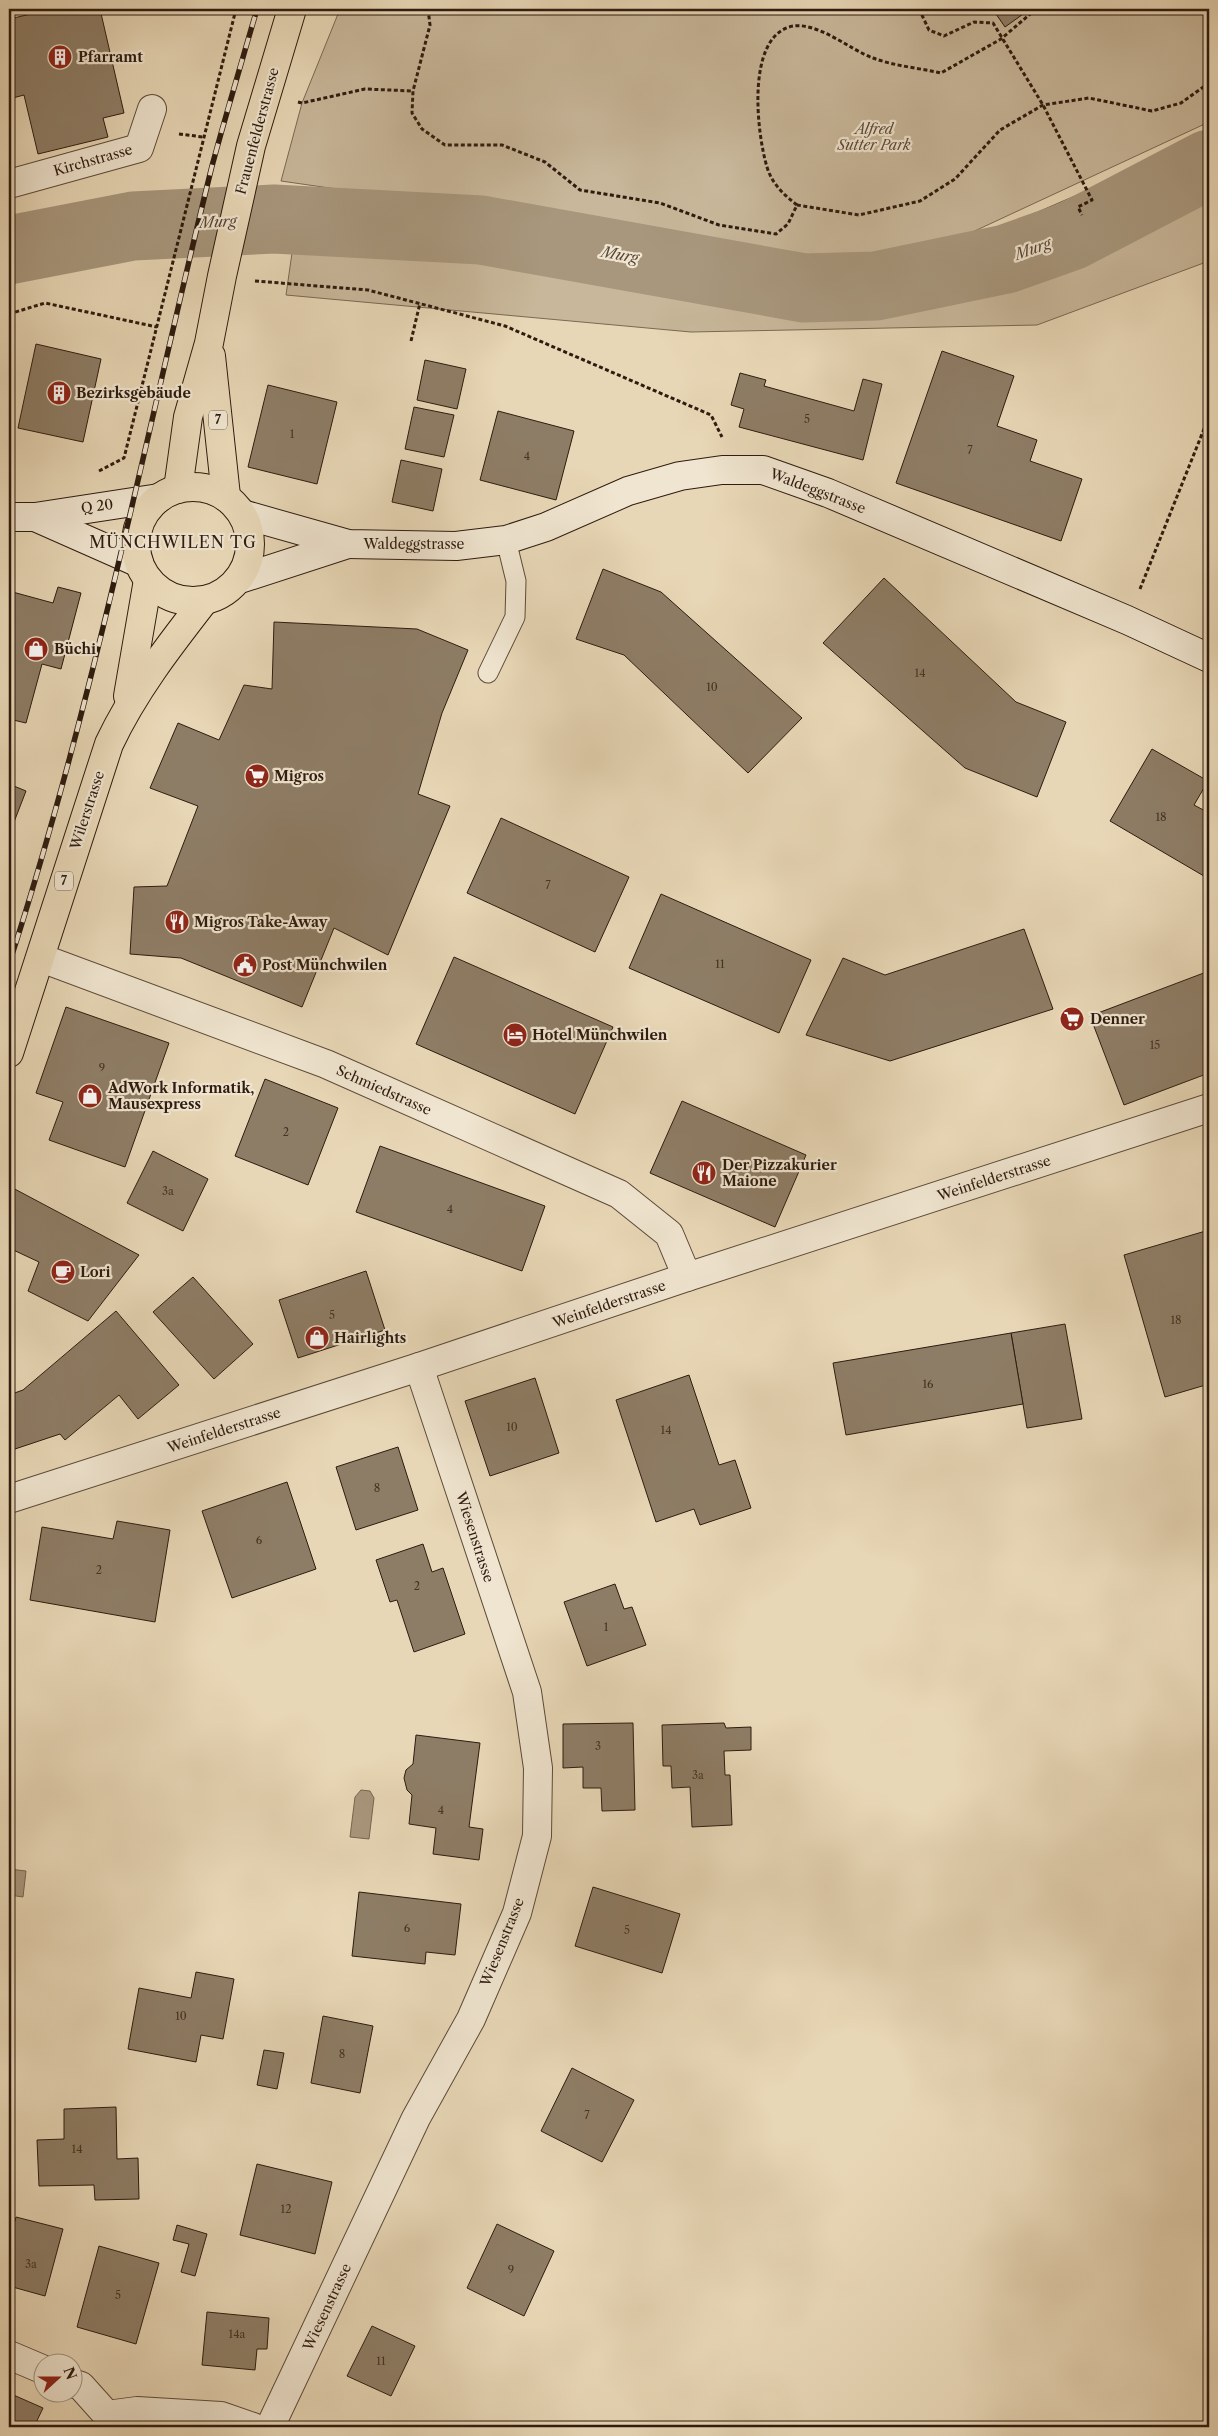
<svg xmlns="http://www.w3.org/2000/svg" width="1218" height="2436" font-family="'Libre Caslon Text',serif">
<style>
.green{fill:#c8b79a;stroke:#7a6954}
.water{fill:#a8977d;stroke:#776551}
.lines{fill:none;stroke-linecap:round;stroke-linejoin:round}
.river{stroke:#a8977d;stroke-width:69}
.building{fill:#8e7d66;stroke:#2d1b0f}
.service-casing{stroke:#5c4a39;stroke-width:21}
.minor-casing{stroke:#5c4a39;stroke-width:30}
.secondary-casing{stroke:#2d1b0f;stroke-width:30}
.primary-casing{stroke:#2d1b0f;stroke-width:30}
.path{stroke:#2d1b0f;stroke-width:3;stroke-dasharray:4 2.5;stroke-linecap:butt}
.service{stroke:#f0e5d0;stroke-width:19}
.minor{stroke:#f0e5d0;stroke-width:28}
.secondary{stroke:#f0e5d0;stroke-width:28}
.primary{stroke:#e8d7b6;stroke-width:28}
.rail-casing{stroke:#2d1b0f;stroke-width:5.5}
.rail{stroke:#f0e5d0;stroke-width:4;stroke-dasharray:11;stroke-linecap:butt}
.labels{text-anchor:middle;stroke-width:4.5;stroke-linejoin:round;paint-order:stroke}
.number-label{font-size:11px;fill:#453425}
.shield{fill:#f0e5d0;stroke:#685849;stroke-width:1}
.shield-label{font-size:12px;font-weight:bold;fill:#2d1b0f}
.poi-label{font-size:14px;font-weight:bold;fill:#2d1b0f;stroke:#f0e5d0;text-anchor:start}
.park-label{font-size:14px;font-style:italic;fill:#5c4a39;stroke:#f0e5d0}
.street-label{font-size:14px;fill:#2d1b0f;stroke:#f0e5d0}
.water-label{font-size:15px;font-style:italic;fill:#584636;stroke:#f0e5d0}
.quarter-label{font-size:16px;letter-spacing:1px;fill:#2d1b0f;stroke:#f0e5d0}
</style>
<rect width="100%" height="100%" fill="#e8d7b6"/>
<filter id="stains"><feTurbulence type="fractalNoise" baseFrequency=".004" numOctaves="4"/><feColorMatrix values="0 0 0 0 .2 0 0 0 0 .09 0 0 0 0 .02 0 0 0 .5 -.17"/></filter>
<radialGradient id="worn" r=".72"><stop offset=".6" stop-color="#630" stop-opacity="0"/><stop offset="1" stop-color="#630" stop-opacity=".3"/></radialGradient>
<g class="green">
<polygon points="340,9 1209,9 1209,122 893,269 281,181 302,103"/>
<polygon points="1209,138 1209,261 1037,325 691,332 286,295 300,197 894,274"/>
</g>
<g class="water">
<polygon points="361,1790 370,1791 374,1798 369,1839 350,1837 355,1797"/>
<polygon points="9,1869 26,1871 23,1897 9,1895"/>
</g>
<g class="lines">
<polyline class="river" points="9,250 133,226 274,219 481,230 804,288 876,286 1006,259 1071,236 1209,164"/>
</g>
<g class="building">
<polygon points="53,9 100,9 124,113 103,118 108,137 38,154 24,95 9,99 9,19"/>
<polygon points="1003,9 1023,9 1026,12 1005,27 996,14"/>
<polygon points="36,344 101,359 83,442 18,428"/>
<polygon points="942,351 1014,376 997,426 1037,440 1030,461 1082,479 1061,541 896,483"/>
<polygon points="425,360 466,369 457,409 417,400"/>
<polygon points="740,373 766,380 764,386 854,411 863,379 882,384 863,460 739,427 744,409 731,405"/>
<polygon points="268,385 337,402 317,484 248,467"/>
<polygon points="414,407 454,415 444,457 405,449"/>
<polygon points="498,411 574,431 556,500 480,480"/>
<polygon points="401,460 442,469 433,511 392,502"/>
<polygon points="603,569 661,592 802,718 748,773 624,655 576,639"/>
<polygon points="884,578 1016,702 1066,722 1037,797 965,768 823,643"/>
<polygon points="58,587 81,593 61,669 42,664 26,723 9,719 9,591 53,603"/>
<polygon points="274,622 417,629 468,650 442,713 418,794 450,806 388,955 334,928 302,1007 181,958 130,954 134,887 167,886 198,806 150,788 178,723 219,740 244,685 272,689"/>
<polygon points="1152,749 1208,781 1194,805 1209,813 1209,879 1110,821"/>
<polygon points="9,784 26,791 9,835"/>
<polygon points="501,818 629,877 595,952 467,893"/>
<polygon points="661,894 811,960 779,1033 629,968"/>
<polygon points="1024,929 1053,1009 890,1061 806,1035 843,958 885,975"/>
<polygon points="454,957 613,1027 575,1114 416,1044"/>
<polygon points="1209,971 1209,1073 1124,1105 1090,1016"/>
<polygon points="66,1007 169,1043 125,1167 49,1140 63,1102 36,1093"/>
<polygon points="265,1079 338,1108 308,1185 235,1156"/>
<polygon points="682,1101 806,1155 775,1227 650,1173"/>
<polygon points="380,1146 545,1206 522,1271 356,1212"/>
<polygon points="153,1151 208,1179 183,1231 127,1203"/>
<polygon points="9,1186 139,1255 88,1321 28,1291 39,1262 9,1248"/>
<polygon points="1209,1230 1209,1384 1165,1397 1124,1255"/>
<polygon points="366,1271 385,1330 298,1358 279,1300"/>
<polygon points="193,1277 253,1344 214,1379 153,1312"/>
<polygon points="116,1311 179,1385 138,1419 119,1395 65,1440 60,1434 9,1451 9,1395 23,1390"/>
<polygon points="1065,1324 1082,1419 1027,1428 1011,1333"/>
<polygon points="1011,1333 1023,1404 846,1435 833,1363"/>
<polygon points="689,1375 719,1465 735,1460 751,1508 700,1525 694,1509 656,1522 616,1400"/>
<polygon points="535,1378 559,1453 490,1476 465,1401"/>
<polygon points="398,1447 418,1510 356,1530 336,1467"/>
<polygon points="287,1482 316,1569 232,1598 202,1511"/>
<polygon points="117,1521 170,1530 155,1622 30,1600 42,1527 113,1539"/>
<polygon points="423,1544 432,1572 443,1568 465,1634 414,1652 397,1600 390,1602 376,1560"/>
<polygon points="615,1584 624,1609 632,1607 646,1645 587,1666 564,1602"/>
<polygon points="633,1723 635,1810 602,1811 601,1788 583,1788 583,1767 563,1768 563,1724"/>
<polygon points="724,1723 726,1728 751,1727 751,1750 724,1751 725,1775 730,1775 732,1825 692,1827 690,1787 672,1788 671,1766 663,1766 662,1725"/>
<polygon points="416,1735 480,1743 469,1827 483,1829 479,1860 433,1854 436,1828 409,1824 412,1795 407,1790 404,1778 406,1770 413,1764"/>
<polygon points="593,1887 680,1914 662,1973 575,1946"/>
<polygon points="359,1892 461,1904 455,1955 426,1952 425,1964 352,1956"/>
<polygon points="196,1972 234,1979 223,2039 201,2035 196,2062 128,2049 139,1988 191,1998"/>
<polygon points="323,2016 373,2026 360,2093 311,2083"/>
<polygon points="264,2050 284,2053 277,2089 257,2085"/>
<polygon points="572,2068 634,2100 602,2162 541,2131"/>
<polygon points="116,2107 117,2159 138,2158 139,2199 95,2200 94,2185 39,2186 37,2140 64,2139 64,2109"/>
<polygon points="257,2164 332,2182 315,2254 240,2235"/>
<polygon points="16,2217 63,2229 45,2296 9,2286 9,2243"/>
<polygon points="497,2224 554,2251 524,2316 467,2288"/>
<polygon points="177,2225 207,2234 195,2276 181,2272 189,2244 173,2240"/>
<polygon points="99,2246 159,2263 136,2344 77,2327"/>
<polygon points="207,2312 269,2318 267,2349 257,2349 255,2370 202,2365"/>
<polygon points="372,2326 415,2346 391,2396 347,2376"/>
<polygon points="9,2393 43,2408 34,2427 9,2427"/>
</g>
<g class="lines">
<defs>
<polyline id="service" points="488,673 515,617 516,581 506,540"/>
<g id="minor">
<polyline points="9,184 139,148 152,109"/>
<polyline points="41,958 326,1064 619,1194 669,1234 687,1277"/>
<polyline points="9,1499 419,1367 687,1277 1209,1108"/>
<polyline points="9,2355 42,2369"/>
<polyline points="72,2383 81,2386 107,2415 137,2411 221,2416 253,2427"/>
<polyline points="270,2427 416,2118 471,2019 517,1913 537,1836 538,1768 527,1692 419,1367"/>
</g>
<g id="secondary">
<polyline points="242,514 348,544 456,546 506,540 546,527 628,491 680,476 722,470 763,470 828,493 1127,620 1209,658"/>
<polyline points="9,517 35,517 159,498"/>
<polyline points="35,517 139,563"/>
<polyline points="240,579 348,544"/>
</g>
<g id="primary">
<polyline points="211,356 226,496"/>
<circle cx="193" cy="544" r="57"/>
<polyline points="178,489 188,417 209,343 222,276 251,146 292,9"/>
<polyline points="128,696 148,580"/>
<path d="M9,1053L109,744C134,691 169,646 204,601"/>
</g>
</defs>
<use href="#service" class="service-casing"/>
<use href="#minor" class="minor-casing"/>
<use href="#secondary" class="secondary-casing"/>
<use href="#primary" class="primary-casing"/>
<g class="path">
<polyline points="428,9 430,25 413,91 412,113 422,129 445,145 502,145 545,162 580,190 660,203 719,225 776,234 788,224 797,205 859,215 920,201 955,179 1000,130 1043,105 1089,98 1152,111 1181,103 1209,83"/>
<polyline points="919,9 929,30 944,36 974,22 993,23 1043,105 1092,200 1078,207 1082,215"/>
<polyline points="298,102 302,103 365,89 413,91"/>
<polyline points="179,134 203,137"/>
<path d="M797,205C784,195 772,184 767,167C757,134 746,41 789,27C815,19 850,50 873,58C894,66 919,68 941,73L1001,39L1036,9"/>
<polyline points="255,281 368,290 505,326 711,415 722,437"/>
<polyline points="9,314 45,303 157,327"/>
<polyline points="411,341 420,303"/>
<polyline points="99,471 124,458 236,9"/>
<polyline points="1140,589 1204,429 1209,404"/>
</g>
<use href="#service" class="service"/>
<use href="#minor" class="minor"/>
<use href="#secondary" class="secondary"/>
<use href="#primary" class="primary"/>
<defs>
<path id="rail" d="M9,964C94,703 146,433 212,166C226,114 242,61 257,9"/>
</defs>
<use href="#rail" class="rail-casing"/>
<use href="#rail" class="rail"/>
</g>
<defs>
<symbol id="building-disc" viewBox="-11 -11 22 22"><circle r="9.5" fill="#8f2418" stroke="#f0e5d0"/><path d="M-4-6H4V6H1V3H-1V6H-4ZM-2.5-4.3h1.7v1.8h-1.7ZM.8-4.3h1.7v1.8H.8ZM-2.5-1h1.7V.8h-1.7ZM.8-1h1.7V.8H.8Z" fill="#fff"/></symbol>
<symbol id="shop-disc" viewBox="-11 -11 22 22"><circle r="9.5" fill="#8f2418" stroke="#f0e5d0"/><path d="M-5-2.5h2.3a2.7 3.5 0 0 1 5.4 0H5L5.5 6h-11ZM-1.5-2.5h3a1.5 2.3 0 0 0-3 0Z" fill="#fff"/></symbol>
<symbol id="supermarket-disc" viewBox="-11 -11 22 22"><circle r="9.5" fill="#8f2418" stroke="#f0e5d0"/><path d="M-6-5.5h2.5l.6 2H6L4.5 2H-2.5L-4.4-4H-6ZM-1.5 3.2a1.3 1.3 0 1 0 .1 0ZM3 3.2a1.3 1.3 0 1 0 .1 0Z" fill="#fff"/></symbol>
<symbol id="restaurant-disc" viewBox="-11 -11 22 22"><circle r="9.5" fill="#8f2418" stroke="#f0e5d0"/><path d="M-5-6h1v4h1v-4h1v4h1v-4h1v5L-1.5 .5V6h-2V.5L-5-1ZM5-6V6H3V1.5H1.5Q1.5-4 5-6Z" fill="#fff"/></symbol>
<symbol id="civic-disc" viewBox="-11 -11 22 22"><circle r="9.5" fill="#8f2418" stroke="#f0e5d0"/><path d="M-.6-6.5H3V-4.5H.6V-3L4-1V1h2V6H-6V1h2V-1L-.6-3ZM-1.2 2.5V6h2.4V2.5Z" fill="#fff"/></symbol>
<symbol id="hotel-disc" viewBox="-11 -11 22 22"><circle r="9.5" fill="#8f2418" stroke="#f0e5d0"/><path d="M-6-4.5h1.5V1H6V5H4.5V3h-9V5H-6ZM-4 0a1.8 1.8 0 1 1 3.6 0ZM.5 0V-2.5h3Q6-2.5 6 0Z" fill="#fff"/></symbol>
<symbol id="cafe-disc" viewBox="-11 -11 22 22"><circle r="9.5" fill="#8f2418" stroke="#f0e5d0"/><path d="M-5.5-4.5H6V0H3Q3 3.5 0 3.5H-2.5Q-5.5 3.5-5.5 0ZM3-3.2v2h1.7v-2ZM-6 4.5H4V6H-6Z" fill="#fff"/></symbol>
</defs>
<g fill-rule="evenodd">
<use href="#building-disc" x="46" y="43" width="28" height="28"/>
<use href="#building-disc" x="45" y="379" width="28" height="28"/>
<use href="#shop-disc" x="22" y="635" width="28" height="28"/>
<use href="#supermarket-disc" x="243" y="762" width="28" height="28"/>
<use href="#restaurant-disc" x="163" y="908" width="28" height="28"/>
<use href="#civic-disc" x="231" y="951" width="28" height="28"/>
<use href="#supermarket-disc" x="1058" y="1005" width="28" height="28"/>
<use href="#hotel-disc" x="501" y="1021" width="28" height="28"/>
<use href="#shop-disc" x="76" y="1082" width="28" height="28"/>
<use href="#restaurant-disc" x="690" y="1159" width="28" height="28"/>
<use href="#cafe-disc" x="49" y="1258" width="28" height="28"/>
<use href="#shop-disc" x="303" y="1324" width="28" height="28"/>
</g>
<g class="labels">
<g class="number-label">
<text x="807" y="423">5</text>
<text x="292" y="438">1</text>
<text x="970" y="454">7</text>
<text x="527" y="460">4</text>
<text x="920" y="677">14</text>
<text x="712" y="691">10</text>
<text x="1161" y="821">18</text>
<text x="548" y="889">7</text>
<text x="720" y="968">11</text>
<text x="1155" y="1049">15</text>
<text x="102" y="1072">9</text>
<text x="286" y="1136">2</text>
<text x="168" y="1195">3a</text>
<text x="450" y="1213">4</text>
<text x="332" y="1319">5</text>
<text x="1176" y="1324">18</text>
<text x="928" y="1388">16</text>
<text x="512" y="1431">10</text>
<text x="666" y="1434">14</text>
<text x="377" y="1492">8</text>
<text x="259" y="1544">6</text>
<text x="99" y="1574">2</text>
<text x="417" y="1590">2</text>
<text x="606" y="1631">1</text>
<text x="598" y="1750">3</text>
<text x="698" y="1779">3a</text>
<text x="441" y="1814">4</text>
<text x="407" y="1932">6</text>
<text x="627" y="1934">5</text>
<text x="181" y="2020">10</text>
<text x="342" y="2058">8</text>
<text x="587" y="2119">7</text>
<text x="77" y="2153">14</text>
<text x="286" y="2213">12</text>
<text x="31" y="2268">3a</text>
<text x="511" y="2274">9</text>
<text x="118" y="2299">5</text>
<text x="237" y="2338">14a</text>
<text x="381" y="2365">11</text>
</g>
<g class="shield">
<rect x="209" y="410.5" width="18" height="19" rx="4"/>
<rect x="55" y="871.5" width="18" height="19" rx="4"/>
</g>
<g class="shield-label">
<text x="218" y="424">7</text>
<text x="64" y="885">7</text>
</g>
<g class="poi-label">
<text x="78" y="62">Pfarramt</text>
<text x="76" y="398">Bezirksgebäude</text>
<text x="54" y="654">Büchi</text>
<text x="274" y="781">Migros</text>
<text x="194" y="927">Migros Take-Away</text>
<text x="262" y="970">Post Münchwilen</text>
<text x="1090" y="1024">Denner</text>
<text x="532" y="1040">Hotel Münchwilen</text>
<text x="108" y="1093">AdWork Informatik,<tspan x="108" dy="16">Mausexpress</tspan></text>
<text x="722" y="1170">Der Pizzakurier<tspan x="722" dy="16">Maione</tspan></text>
<text x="80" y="1277">Lori</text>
<text x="334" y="1343">Hairlights</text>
</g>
<g class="park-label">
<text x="874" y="134">Alfred<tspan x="874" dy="16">Sutter Park</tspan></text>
</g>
<g class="street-label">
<text transform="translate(257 131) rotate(-75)" y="5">Frauenfelderstrasse</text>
<text transform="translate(93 160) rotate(-16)" y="5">Kirchstrasse</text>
<text transform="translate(818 491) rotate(21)" y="5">Waldeggstrasse</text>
<text transform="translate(97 506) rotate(-8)" y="5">Q 20</text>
<text x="414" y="549">Waldeggstrasse</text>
<text transform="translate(87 810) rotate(-72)" y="5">Wilerstrasse</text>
<text transform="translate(384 1090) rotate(24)" y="5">Schmiedstrasse</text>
<text transform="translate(994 1178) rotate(-18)" y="5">Weinfelderstrasse</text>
<text transform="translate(609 1304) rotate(-19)" y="5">Weinfelderstrasse</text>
<text transform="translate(224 1430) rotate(-18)" y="5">Weinfelderstrasse</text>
<text transform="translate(475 1537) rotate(72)" y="5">Wiesenstrasse</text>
<text transform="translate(502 1942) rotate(-68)" y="5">Wiesenstrasse</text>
<text transform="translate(327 2307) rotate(-65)" y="5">Wiesenstrasse</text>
</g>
<g class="water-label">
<text transform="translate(218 222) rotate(-3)" y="5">Murg</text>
<text transform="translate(1033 249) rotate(-20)" y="5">Murg</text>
<text transform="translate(620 255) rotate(10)" y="5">Murg</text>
</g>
<g class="quarter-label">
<text x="173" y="548">MÜNCHWILEN TG</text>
</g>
</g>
<rect width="1218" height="2436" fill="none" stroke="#e8d7b6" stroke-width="30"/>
<rect x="10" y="10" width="1198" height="2416" fill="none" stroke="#2d1b0f" stroke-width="2.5"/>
<rect x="15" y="15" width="1188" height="2406" fill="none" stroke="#2d1b0f"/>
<g transform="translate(58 2378) rotate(69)"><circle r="24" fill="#f0e5d0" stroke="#a29483"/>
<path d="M0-4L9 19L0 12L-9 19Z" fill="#8f2418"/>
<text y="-8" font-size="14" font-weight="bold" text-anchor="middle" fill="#2d1b0f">N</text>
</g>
<rect width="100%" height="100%" filter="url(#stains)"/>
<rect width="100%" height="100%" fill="url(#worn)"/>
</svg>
